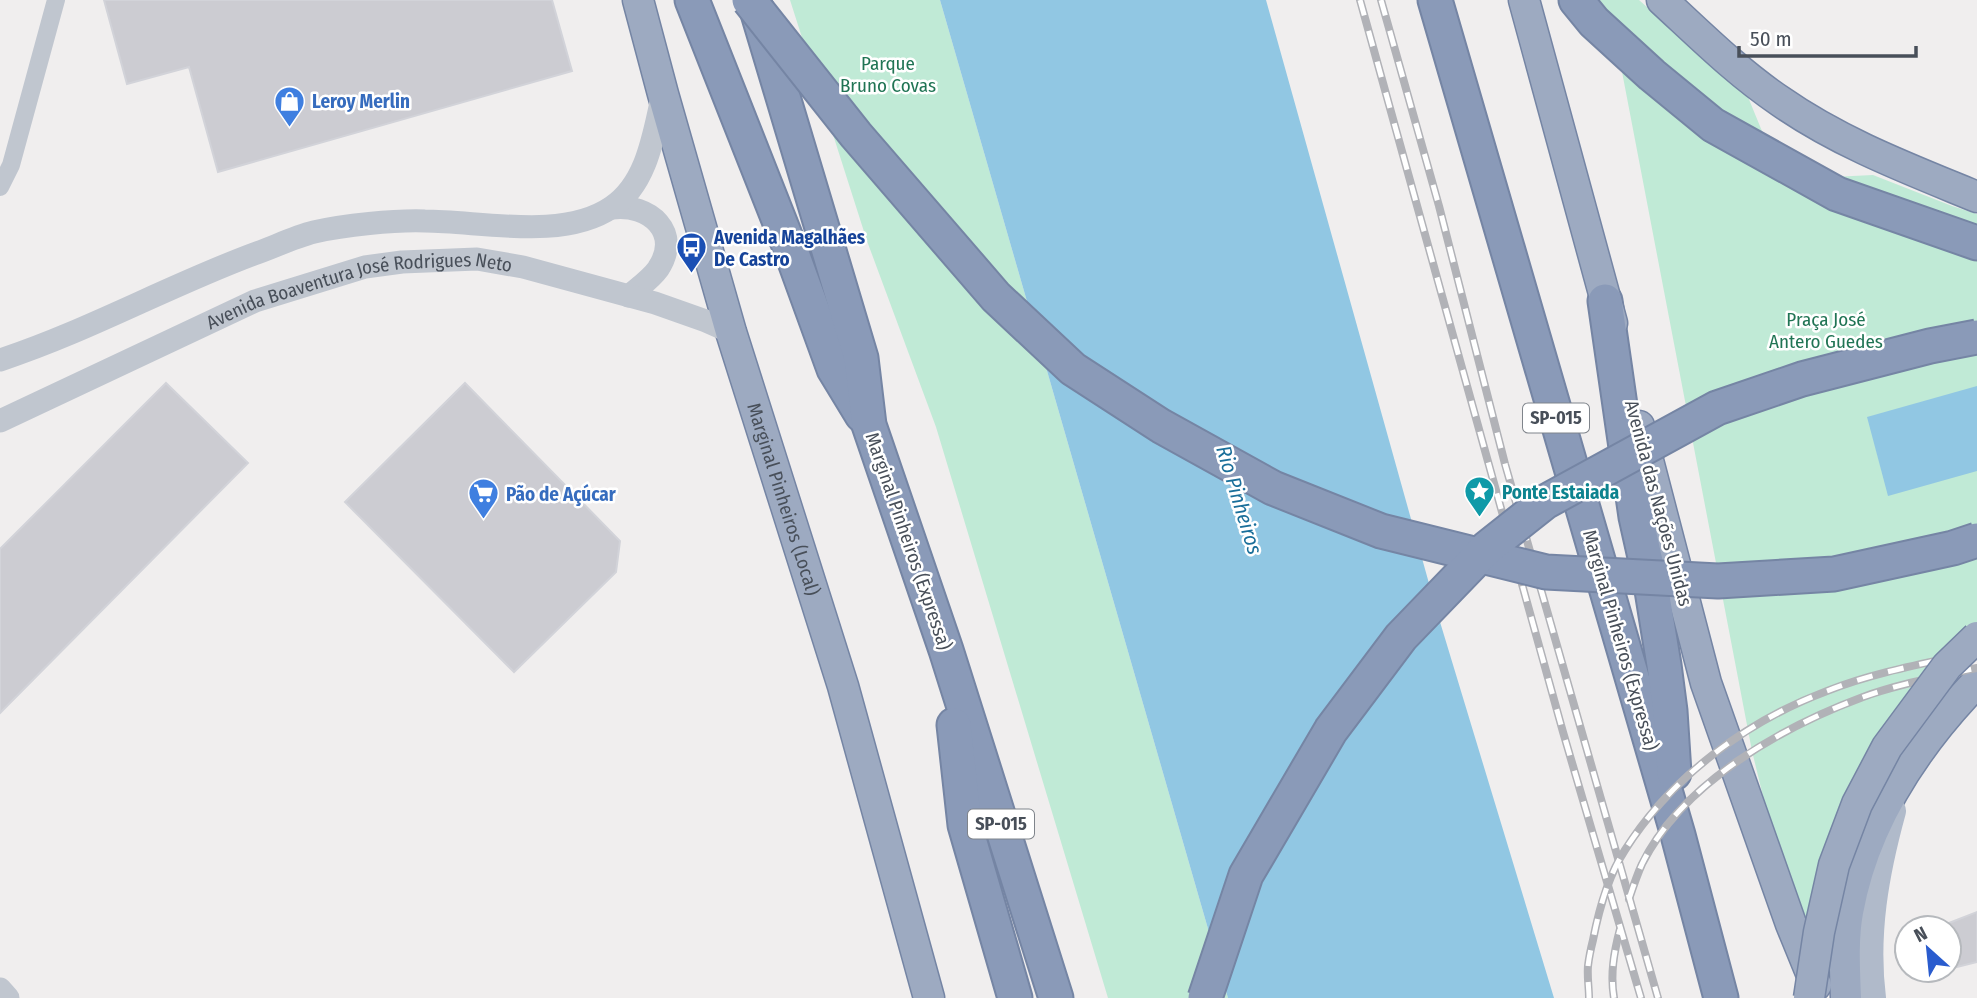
<svg xmlns="http://www.w3.org/2000/svg" width="1977" height="998" font-family="'Fira Sans Condensed',sans-serif">
<style>
.green{fill:#c0ead6}
.water{fill:#91c7e3}
.building{fill:#ccccd2;stroke:#d2d3d9;stroke-width:2}
.lines{fill:none;stroke-linecap:round;stroke-linejoin:round}
.trunk-casing{stroke:#7585a4;stroke-width:33}
.motorway-casing{stroke:#7585a4;stroke-width:37}
.minor{stroke:#c0c6cf;stroke-width:18}
.tertiary{stroke:#c0c6cf;stroke-width:23}
.primary{stroke:#b0baca;stroke-width:28}
.trunk{stroke:#9daac1;stroke-width:30}
.motorway{stroke:#8a9ab8;stroke-width:33}
.rail-casing{stroke:#b1b2b7;stroke-width:8}
.rail{stroke:#fff;stroke-width:5;stroke-dasharray:16;stroke-linecap:butt}
.trunk-bridge-casing{stroke:#7585a4;stroke-width:33;stroke-linecap:butt}
.motorway-bridge-casing{stroke:#7585a4;stroke-width:37;stroke-linecap:butt}
.trunk-bridge{stroke:#9daac1;stroke-width:30}
.motorway-bridge{stroke:#8a9ab8;stroke-width:33}
.labels{text-anchor:middle;stroke-width:5;stroke-linejoin:round;paint-order:stroke}
.shield{fill:#fff;stroke:#7f848b;stroke-width:2}
.shield-label{font-size:18px;font-weight:bold;fill:#484f59}
.park-label{font-size:19px;fill:#207454;stroke:#fff}
.shop-label{font-size:19px;font-weight:bold;fill:#366cbe;stroke:#fff;text-anchor:start}
.transit-label{font-size:19px;font-weight:bold;fill:#164399;stroke:#fff;text-anchor:start}
.street-label{font-size:19px;fill:#484f59;stroke:#fff}
.culture-label{font-size:19px;font-weight:bold;fill:#0d838f;stroke:#fff;text-anchor:start}
.water-label{font-size:21px;font-style:italic;fill:#1a6f9a;stroke:#fff}
</style>
<rect width="100%" height="100%" fill="#f0eeee"/>
<g class="green">
<polygon points="790,0 940,0 1228,998 1108,998 936,427 867,241"/>
<polygon points="1583,0 1639,0 1748,97 1764,136 1832,177 1873,175 1952,206 1977,214 1977,648 1923,705 1809,922 1792,915 1752,751 1614,30"/>
</g>
<g class="water">
<polygon points="940,0 1266,0 1437,612 1554,998 1228,998"/>
<polygon points="1977,386 1977,471 1888,496 1867,417"/>
</g>
<g class="building">
<polygon points="104,0 552,0 572,71 218,172 189,67 127,84"/>
<polygon points="166,383 248,463 0,713 0,549"/>
<polygon points="465,383 620,541 616,572 514,672 345,502"/>
<polygon points="1977,912 1977,962 1949,969 1949,923"/>
</g>
<g class="lines">
<defs>
<g id="trunk">
<path id="s2" d="M638,0L663,94L731,332L843,686L929,998"/>
<polyline points="1524,0 1612,323"/>
<path d="M1662,0C1700,35 1737,72 1780,101C1840,143 1909,169 1977,197"/>
<polyline points="1639,426 1706,683 1791,924 1816,985"/>
<path d="M1846,998C1845,970 1843,940 1848,912C1864,823 1915,746 1977,682"/>
</g>
<g id="motorway">
<polyline points="692,0 790,248 834,369 862,415"/>
<polyline points="1435,0 1678,835 1721,998"/>
<polyline points="1576,0 1594,22 1652,75 1713,125 1837,194 1977,243"/>
<polyline points="757,10 861,358 869,425 946,650 1056,998"/>
<polyline points="1605,301 1636,517 1651,584 1664,665 1670,711 1674,773"/>
<polyline points="954,725 965,825 1015,998"/>
</g>
</defs>
<use href="#trunk" class="trunk-casing"/>
<use href="#motorway" class="motorway-casing"/>
<polyline class="minor" points="0,187 11,165 56,0"/>
<g class="tertiary">
<path d="M612,208C650,203 682,233 658,269C651,279 638,288 629,296"/>
<path d="M0,360C88,331 168,286 254,254C274,247 294,237 314,232C344,225 394,220 425,221C480,221 563,241 612,207C648,183 654,132 663,94"/>
<path id="s1" d="M0,421L255,301L365,267L402,262L477,259L523,267L655,303L706,321L731,332"/>
<polyline points="0,989 8,998"/>
</g>
<path class="primary" d="M1872,998C1864,934 1875,873 1892,811"/>
<use href="#trunk" class="trunk"/>
<use href="#motorway" class="motorway"/>
<defs>
<g id="rail">
<polyline points="1360,0 1563,732 1641,998"/>
<polyline points="1381,0 1439,206 1505,464 1658,998"/>
<path d="M1629,899C1633,887 1637,875 1642,864C1682,783 1782,727 1863,697C1898,684 1941,676 1977,668"/>
<path d="M1589,998C1589,988 1587,976 1588,966C1589,957 1591,948 1593,940C1599,909 1608,876 1625,850C1671,777 1747,721 1827,691C1875,672 1927,663 1977,652"/>
<path d="M1614,998C1610,974 1614,952 1620,929"/>
</g>
</defs>
<use href="#rail" class="rail-casing"/>
<use href="#rail" class="rail"/>
<defs>
<polyline id="trunk-bridge" points="1809,998 1819,932 1834,865 1857,804 1887,747 1947,666 1977,637"/>
<g id="motorway-bridge">
<polyline points="749,0 856,135 996,297 1073,369 1161,426 1273,488 1381,531 1546,572 1718,581 1834,574 1953,548 1977,540"/>
<polyline points="1205,998 1246,875 1331,730 1401,637 1487,548 1545,502 1717,408 1802,379 1930,346 1977,337"/>
</g>
</defs>
<use href="#trunk-bridge" class="trunk-bridge-casing"/>
<use href="#motorway-bridge" class="motorway-bridge-casing"/>
<use href="#trunk-bridge" class="trunk-bridge"/>
<use href="#motorway-bridge" class="motorway-bridge"/>
</g>
<defs>
<symbol id="shop-pin" viewBox="-11 -11 22 30"><path d="M0 17L-7.5 6A9.5 9.5 0 1 1 7.5 6Z" fill="#3f7fe0" stroke="#fff"/><path d="M-5-2.5h2.3a2.7 3.5 0 0 1 5.4 0H5L5.5 6h-11ZM-1.5-2.5h3a1.5 2.3 0 0 0-3 0Z" fill="#fff"/></symbol>
<symbol id="bus-pin" viewBox="-11 -11 22 30"><path d="M0 17L-7.5 6A9.5 9.5 0 1 1 7.5 6Z" fill="#1a4fb4" stroke="#fff"/><path d="M-5-6H5V4H4V6H2V4H-2V6H-4V4H-5ZM-3.5-4V0h7V-4ZM-3.5 1.2v1.5H-2V1.2ZM2 1.2v1.5H3.5V1.2Z" fill="#fff"/></symbol>
<symbol id="sight-pin" viewBox="-11 -11 22 30"><path d="M0 17L-7.5 6A9.5 9.5 0 1 1 7.5 6Z" fill="#0f9aa8" stroke="#fff"/><path d="M0-6L1.8-2.2L6-1.7L2.9 1.2L3.7 5.4L0 3.3L-3.7 5.4L-2.9 1.2L-6-1.7L-1.8-2.2Z" fill="#fff"/></symbol>
<symbol id="supermarket-pin" viewBox="-11 -11 22 30"><path d="M0 17L-7.5 6A9.5 9.5 0 1 1 7.5 6Z" fill="#3f7fe0" stroke="#fff"/><path d="M-6-5.5h2.5l.6 2H6L4.5 2H-2.5L-4.4-4H-6ZM-1.5 3.2a1.3 1.3 0 1 0 .1 0ZM3 3.2a1.3 1.3 0 1 0 .1 0Z" fill="#fff"/></symbol>
</defs>
<g fill-rule="evenodd">
<use href="#shop-pin" x="272" y="84" width="35" height="47"/>
<use href="#bus-pin" x="674" y="230" width="35" height="47"/>
<use href="#sight-pin" x="1462" y="474" width="35" height="47"/>
<use href="#supermarket-pin" x="466" y="476" width="35" height="47"/>
</g>
<g class="labels">
<g class="shield">
<rect x="1523" y="403.5" width="66" height="29" rx="5"/>
<rect x="968" y="809.5" width="66" height="29" rx="5"/>
</g>
<g class="shield-label">
<text x="1556" y="424">SP-015</text>
<text x="1001" y="830">SP-015</text>
</g>
<g class="park-label">
<text x="888" y="70">Parque<tspan x="888" dy="22">Bruno Covas</tspan></text>
<text x="1826" y="326">Praça José<tspan x="1826" dy="22">Antero Guedes</tspan></text>
</g>
<g class="shop-label">
<text x="312" y="108">Leroy Merlin</text>
<text x="506" y="501">Pão de Açúcar</text>
</g>
<g class="transit-label">
<text x="714" y="244">Avenida Magalhães<tspan x="714" dy="22">De Castro</tspan></text>
</g>
<g class="street-label">
<text dy="7" stroke="none"><textPath href="#s1" startOffset="387">Avenida Boaventura José Rodrigues Neto</textPath></text>
<text dy="7" stroke="none"><textPath href="#s2" startOffset="520">Marginal Pinheiros (Local)</textPath></text>
<text transform="translate(1659 503) rotate(75)" y="7">Avenida das Nações Unidas</text>
<text transform="translate(909 541) rotate(71)" y="7">Marginal Pinheiros (Expressa)</text>
<text transform="translate(1621 640) rotate(74)" y="7">Marginal Pinheiros (Expressa)</text>
</g>
<g class="culture-label">
<text x="1502" y="499">Ponte Estaiada</text>
</g>
<g class="water-label">
<text transform="translate(1239 500) rotate(73)" y="7">Rio Pinheiros</text>
</g>
</g>
<g transform="translate(1928 949) rotate(333)"><circle r="33" fill="#ffffff" stroke="#b6b9bd" stroke-width="2"/>
<path d="M0-5L12 26L0 18L-12 26Z" fill="#2a5cce"/>
<text y="-10" font-size="19" font-weight="bold" text-anchor="middle" fill="#484f59">N</text>
</g>
<path d="M1739 46v10h177v-10" fill="none" stroke="#484f59" stroke-width="3.5"/>
<text x="1750" y="46" font-size="21" fill="#484f59" stroke="#ffffff" stroke-width="5" paint-order="stroke">50 m</text>
</svg>
